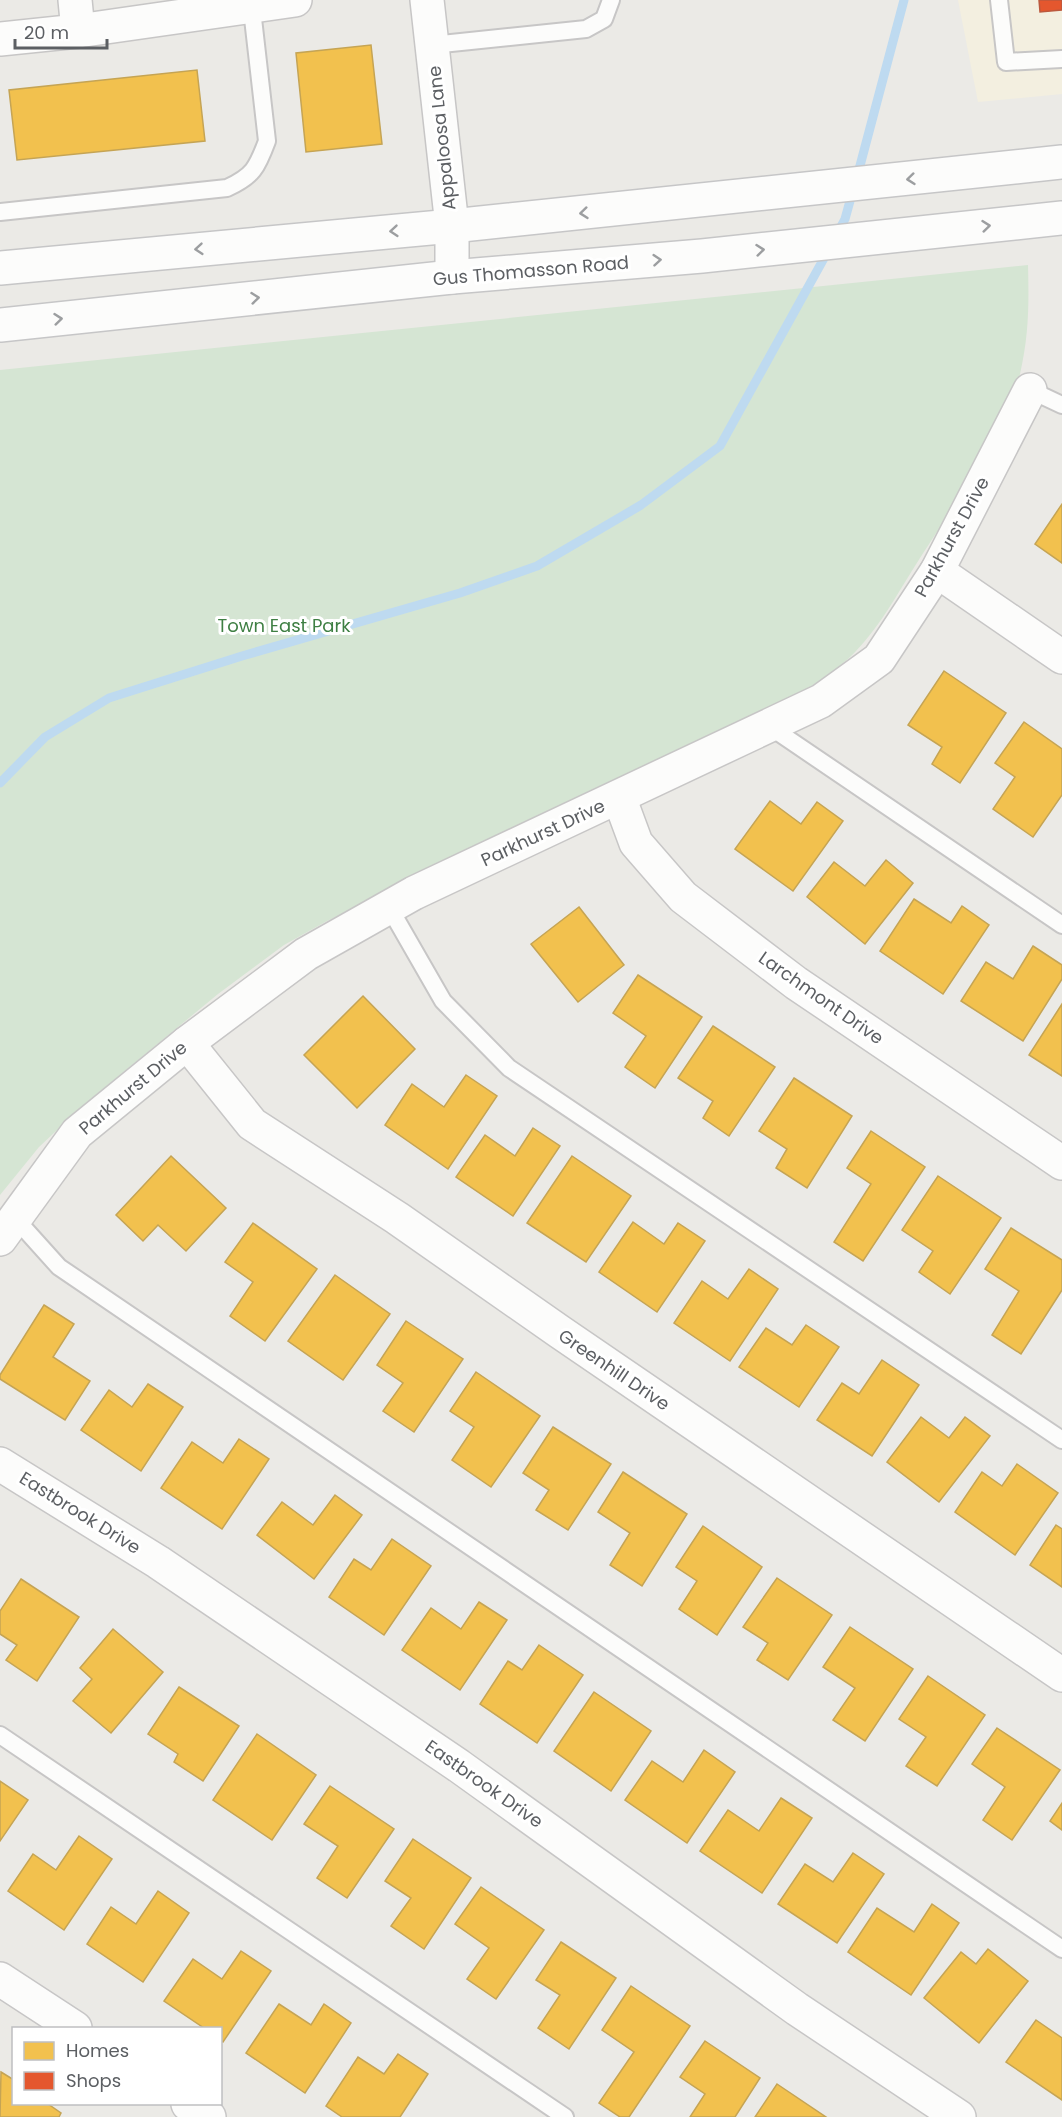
<svg xmlns="http://www.w3.org/2000/svg" width="1062" height="2117" font-family="Poppins,sans-serif">
<style>
.commercial{fill:#f3efe0}
.green{fill:#d5e5d3}
.homes{fill:#f2c14e;stroke:#c5a454;stroke-width:1.5}
.shops{fill:#e4572e;stroke:#bb593e;stroke-width:1.5}
.lines{fill:none;stroke-linecap:round;stroke-linejoin:round}
.stream{stroke:#bedaf0;stroke-width:9}
.service-casing{stroke:#c7c6c6;stroke-width:20}
.minor-casing{stroke:#c7c6c6;stroke-width:36}
.secondary-casing{stroke:#c6c6c7;stroke-width:36}
.service{stroke:#fcfcfb;stroke-width:16}
.minor{stroke:#fcfcfb;stroke-width:33}
.secondary{stroke:#fcfcfb;stroke-width:33}
.oneway{stroke:#9c9ea0}
.labels{text-anchor:middle;stroke-width:6;stroke-linejoin:round;paint-order:stroke}
.street-label{font-size:18px;fill:#5c5f63;stroke:#fff}
.park-label{font-size:18px;fill:#3e7f43;stroke:#fff}
</style>
<rect width="100%" height="100%" fill="#ebeae6"/>
<polygon class="commercial" points="958,0 1062,0 1062,94 978,102"/>
<path class="green" d="M1028,265C1029,304 1029,335 1020,374C1005,437 955,503 920,558C898,592 879,630 849,658C827,678 802,692 777,706L327,921L284,945L218,994L86,1103L39,1147L0,1195V370Z"/>
<g class="homes">
<polygon points="371,45 382,144 306,152 296,53"/>
<polygon points="197,70 205,141 17,160 9,90"/>
<polygon points="1062,504 1062,563 1035,544"/>
<polygon points="944,671 1006,713 960,783 932,764 942,747 908,725"/>
<polygon points="1024,722 1062,749 1062,795 1033,837 993,809 1015,777 995,763"/>
<polygon points="770,801 801,824 817,802 843,821 793,891 735,849"/>
<polygon points="886,860 913,883 865,944 807,897 834,862 865,886"/>
<polygon points="914,899 951,923 962,906 989,925 943,994 880,951"/>
<polygon points="579,907 624,965 578,1002 531,944"/>
<polygon points="1033,946 1062,965 1062,979 1023,1041 961,1001 986,962 1013,979"/>
<polygon points="638,975 702,1017 655,1088 625,1067 646,1036 613,1013"/>
<polygon points="363,996 415,1049 357,1108 304,1055"/>
<polygon points="1062,1004 1062,1076 1029,1055"/>
<polygon points="713,1026 775,1067 729,1136 703,1118 713,1101 678,1078"/>
<polygon points="466,1075 497,1096 448,1169 385,1125 412,1084 444,1107"/>
<polygon points="794,1078 852,1116 807,1188 776,1168 787,1149 759,1131"/>
<polygon points="533,1128 560,1146 513,1216 456,1177 485,1135 515,1156"/>
<polygon points="871,1131 925,1167 863,1261 834,1242 871,1184 847,1168"/>
<polygon points="171,1156 226,1208 186,1251 158,1225 143,1241 116,1215"/>
<polygon points="572,1156 631,1196 586,1262 527,1223"/>
<polygon points="938,1176 1001,1218 950,1294 919,1272 933,1251 902,1230"/>
<polygon points="633,1222 664,1244 678,1223 705,1241 657,1312 599,1272"/>
<polygon points="253,1223 317,1269 265,1341 230,1316 253,1282 225,1262"/>
<polygon points="1011,1228 1062,1260 1062,1290 1021,1354 992,1335 1019,1291 985,1269"/>
<polygon points="749,1269 778,1289 730,1361 674,1323 702,1281 728,1299"/>
<polygon points="335,1275 390,1314 343,1380 288,1341"/>
<polygon points="44,1305 74,1324 53,1357 90,1381 65,1420 0,1379 0,1375"/>
<polygon points="406,1321 463,1359 414,1432 383,1411 403,1383 377,1365"/>
<polygon points="806,1325 839,1347 799,1407 739,1367 766,1328 792,1345"/>
<polygon points="882,1360 919,1385 872,1456 817,1420 842,1383 859,1394"/>
<polygon points="476,1372 540,1416 491,1487 452,1460 474,1427 450,1411"/>
<polygon points="148,1384 183,1407 141,1471 81,1430 109,1390 132,1407"/>
<polygon points="921,1417 949,1438 965,1417 990,1436 939,1502 887,1462"/>
<polygon points="553,1427 611,1464 568,1530 536,1510 549,1490 523,1473"/>
<polygon points="239,1439 269,1459 222,1529 161,1488 192,1442 223,1463"/>
<polygon points="1017,1464 1058,1493 1015,1555 955,1512 982,1472 1002,1486"/>
<polygon points="623,1472 687,1514 642,1586 610,1565 630,1533 598,1512"/>
<polygon points="335,1495 362,1515 314,1579 257,1535 282,1502 313,1525"/>
<polygon points="1056,1525 1062,1529 1062,1587 1030,1565"/>
<polygon points="703,1526 762,1567 717,1635 679,1609 697,1581 676,1567"/>
<polygon points="392,1539 431,1566 384,1635 329,1597 354,1559 371,1570"/>
<polygon points="777,1578 832,1615 788,1680 757,1660 768,1643 743,1627"/>
<polygon points="21,1579 79,1617 37,1681 6,1660 17,1645 0,1634 0,1611"/>
<polygon points="479,1602 507,1620 460,1690 402,1650 431,1608 461,1629"/>
<polygon points="850,1627 913,1669 865,1741 833,1720 855,1688 823,1667"/>
<polygon points="113,1629 163,1672 111,1733 73,1701 92,1679 80,1668"/>
<polygon points="539,1645 583,1675 537,1743 480,1704 508,1661 522,1670"/>
<polygon points="928,1676 985,1715 937,1786 906,1766 926,1737 899,1719"/>
<polygon points="179,1687 239,1726 203,1781 174,1762 178,1754 148,1734"/>
<polygon points="594,1692 651,1731 611,1791 554,1751"/>
<polygon points="997,1728 1060,1770 1012,1840 983,1820 1005,1787 972,1764"/>
<polygon points="257,1734 316,1775 272,1840 213,1800"/>
<polygon points="704,1750 735,1772 687,1843 625,1800 652,1761 683,1782"/>
<polygon points="0,1781 28,1800 0,1841"/>
<polygon points="330,1786 394,1829 347,1898 317,1878 338,1846 304,1824"/>
<polygon points="781,1798 812,1818 762,1893 700,1851 728,1810 759,1831"/>
<polygon points="1062,1803 1062,1830 1050,1821"/>
<polygon points="79,1836 112,1859 64,1930 8,1891 33,1854 56,1870"/>
<polygon points="413,1839 471,1878 424,1949 391,1926 411,1898 385,1881"/>
<polygon points="853,1853 884,1874 837,1943 778,1904 805,1864 833,1882"/>
<polygon points="481,1887 544,1930 496,1999 467,1979 489,1948 455,1924"/>
<polygon points="158,1891 189,1913 143,1982 87,1944 111,1907 136,1924"/>
<polygon points="932,1904 959,1923 911,1995 848,1952 877,1908 914,1932"/>
<polygon points="561,1942 616,1978 569,2049 538,2028 560,1995 536,1980"/>
<polygon points="988,1949 1028,1981 979,2043 924,1998 961,1952 976,1964"/>
<polygon points="241,1951 271,1971 223,2042 220,2040 220,2028 204,2028 164,2001 193,1959 222,1979"/>
<polygon points="631,1986 690,2026 629,2117 620,2117 599,2103 634,2052 602,2030"/>
<polygon points="279,2004 311,2025 324,2004 351,2023 305,2093 246,2053"/>
<polygon points="1036,2020 1062,2038 1062,2100 1006,2062"/>
<polygon points="705,2041 760,2078 735,2117 690,2117 705,2094 680,2077"/>
<polygon points="398,2054 428,2074 400,2117 342,2117 326,2106 358,2057 384,2074"/>
<polygon points="1,2072 14,2080 14,2104 48,2104 61,2113 59,2117 0,2117"/>
<polygon points="777,2084 826,2117 755,2117"/>
</g>
<polygon class="shops" points="1039,0 1062,0 1062,10 1040,12"/>
<g class="lines">
<g class="stream">
<polyline points="857,177 904,0"/>
<polyline points="837,234 845,219 853,190"/>
<polyline points="0,783 45,737 109,698 242,656 460,593 537,566 641,505 720,446 828,251"/>
</g>
<defs>
<g id="service">
<polyline points="999,0 1006,62 1062,59"/>
<polyline points="432,45 586,29 604,19 611,0"/>
<path d="M0,212L227,188C253,176 257,168 267,141L251,1"/>
<polyline points="1030,390 1062,405"/>
<polyline points="769,726 1062,925"/>
<polyline points="389,907 443,1001 509,1068 1062,1440"/>
<polyline points="14,1217 59,1267 1062,1949"/>
<polyline points="0,1735 565,2117"/>
</g>
<g id="minor">
<polyline points="75,0 78,31"/>
<polyline points="427,0 452,226 452,277"/>
<polyline points="0,39 78,31 295,0"/>
<polyline points="937,571 1062,657"/>
<polyline points="619,797 636,843 683,897 796,983 1062,1163"/>
<polyline points="187,1043 252,1124 397,1218 560,1332 1062,1675"/>
<polyline points="0,1239 77,1133 187,1043 306,954 414,893 821,701 879,659 937,571 1030,390"/>
<polyline points="0,1464 158,1562 459,1766 797,2009 959,2117"/>
<polyline points="0,1979 75,2028"/>
<polyline points="188,2104 209,2117"/>
</g>
<g id="secondary">
<polyline points="0,268 452,226 1062,162"/>
<polyline points="0,325 452,277 702,256 1062,218"/>
</g>
</defs>
<use href="#service" class="service-casing"/>
<use href="#minor" class="minor-casing"/>
<use href="#secondary" class="secondary-casing"/>
<use href="#service" class="service"/>
<use href="#minor" class="minor"/>
<use href="#secondary" class="secondary"/>
</g>
<defs><path id="oneway-chevron" d="M-2-3.5L2.5 0L-2 3.5" fill="none" stroke-width="1.6" stroke-linecap="round" stroke-linejoin="round" transform="scale(1.5)"/></defs>
<g class="oneway">
<use href="#oneway-chevron" transform="translate(911 179) rotate(174)"/>
<use href="#oneway-chevron" transform="translate(584 213) rotate(174)"/>
<use href="#oneway-chevron" transform="translate(986 226) rotate(-6)"/>
<use href="#oneway-chevron" transform="translate(394 231) rotate(175)"/>
<use href="#oneway-chevron" transform="translate(199 249) rotate(175)"/>
<use href="#oneway-chevron" transform="translate(760 250) rotate(-6)"/>
<use href="#oneway-chevron" transform="translate(657 260) rotate(-5)"/>
<use href="#oneway-chevron" transform="translate(255 298) rotate(-6)"/>
<use href="#oneway-chevron" transform="translate(58 319) rotate(-6)"/>
</g>
<g class="labels">
<g class="street-label">
<text transform="translate(442 138) rotate(-96)" y="6">Appaloosa Lane</text>
<text transform="translate(531 271) rotate(-5)" y="6">Gus Thomasson Road</text>
<text transform="translate(952 537) rotate(-61)" y="6">Parkhurst Drive</text>
<text transform="translate(543 833) rotate(-25)" y="6">Parkhurst Drive</text>
<text transform="translate(821 998) rotate(35)" y="6">Larchmont Drive</text>
<text transform="translate(133 1088) rotate(-40)" y="6">Parkhurst Drive</text>
<text transform="translate(614 1370) rotate(34)" y="6">Greenhill Drive</text>
<text transform="translate(80 1513) rotate(32)" y="6">Eastbrook Drive</text>
<text transform="translate(484 1784) rotate(35)" y="6">Eastbrook Drive</text>
</g>
<g class="park-label">
<text x="284" y="632">Town East Park</text>
</g>
</g>
<rect x="12" y="2027" width="210" height="78" fill="#ffffff" stroke="#bebfc1" stroke-width="1.5"/>
<rect x="24" y="2042" width="30" height="18" fill="#f2c14e" stroke="#bebfc1" stroke-width="1.5"/>
<text x="66" y="2057" font-size="18" fill="#5c5f63">Homes</text>
<rect x="24" y="2072" width="30" height="18" fill="#e4572e" stroke="#bebfc1" stroke-width="1.5"/>
<text x="66" y="2087" font-size="18" fill="#5c5f63">Shops</text>
<path d="M15 39v9h92v-9" fill="none" stroke="#5c5f63" stroke-width="3"/>
<text x="24" y="39" font-size="18" fill="#5c5f63" stroke="#ffffff" stroke-width="4.5" paint-order="stroke">20 m</text>
</svg>
